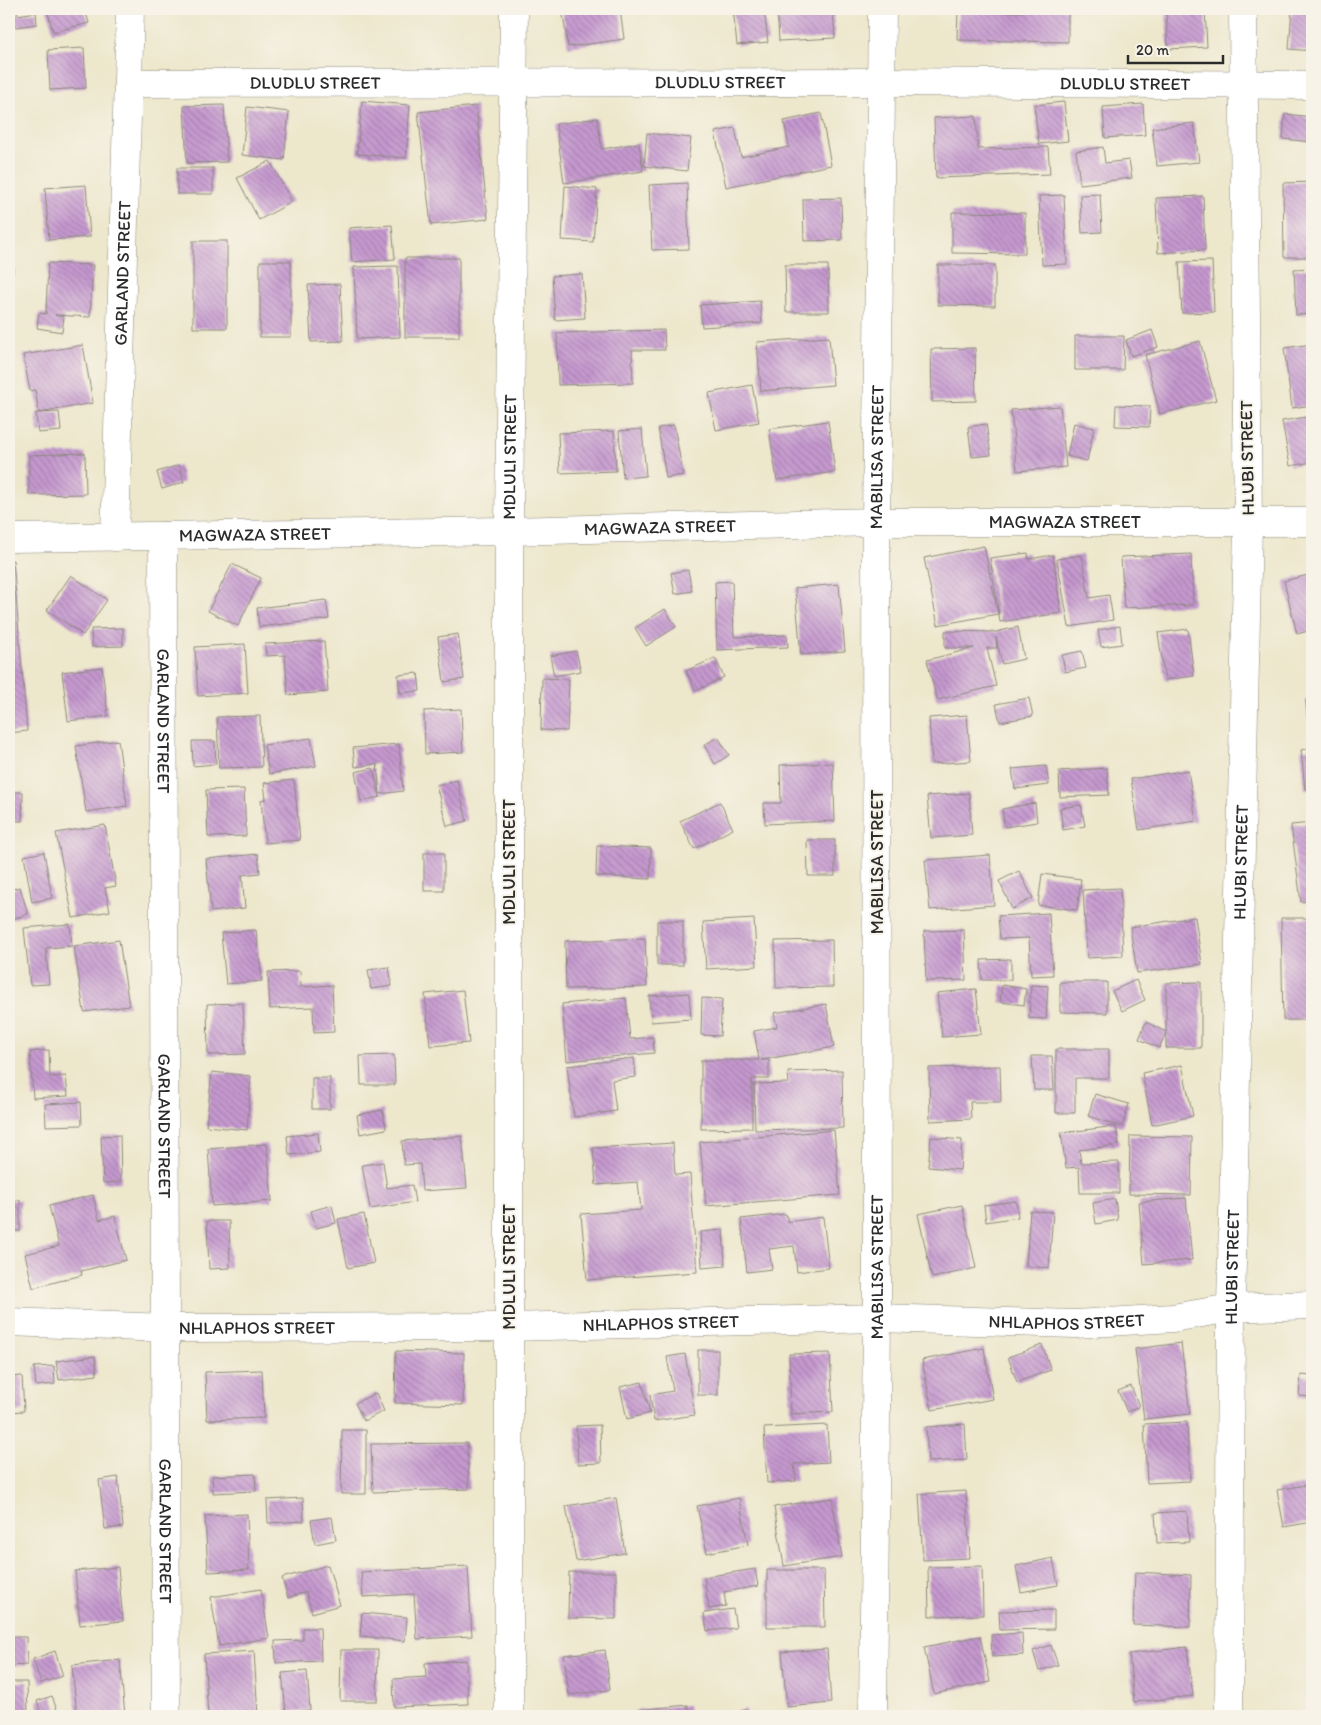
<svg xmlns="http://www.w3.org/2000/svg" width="1321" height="1725" font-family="Itim,sans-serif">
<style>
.building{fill:url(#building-back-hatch)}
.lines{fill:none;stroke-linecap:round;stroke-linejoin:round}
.street-casing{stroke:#8c897c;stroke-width:29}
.street{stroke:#fff;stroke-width:28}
.labels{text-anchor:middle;stroke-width:4;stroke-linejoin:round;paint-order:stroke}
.street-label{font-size:18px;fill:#2b2b2b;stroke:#f7f3e8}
</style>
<defs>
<pattern id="building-back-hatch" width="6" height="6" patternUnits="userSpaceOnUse" patternTransform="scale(1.25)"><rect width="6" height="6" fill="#c699d0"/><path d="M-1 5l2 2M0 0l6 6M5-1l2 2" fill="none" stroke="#a17da9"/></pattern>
</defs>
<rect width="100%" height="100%" fill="#f7f3e8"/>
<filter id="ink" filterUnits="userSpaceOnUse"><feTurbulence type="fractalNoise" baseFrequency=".02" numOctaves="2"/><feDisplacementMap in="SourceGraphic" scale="10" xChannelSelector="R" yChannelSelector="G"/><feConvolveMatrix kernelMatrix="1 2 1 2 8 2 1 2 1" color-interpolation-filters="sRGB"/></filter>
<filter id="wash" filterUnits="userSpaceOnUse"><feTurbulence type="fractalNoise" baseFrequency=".0096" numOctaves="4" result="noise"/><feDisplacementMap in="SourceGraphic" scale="20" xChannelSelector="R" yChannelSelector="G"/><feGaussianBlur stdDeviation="1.12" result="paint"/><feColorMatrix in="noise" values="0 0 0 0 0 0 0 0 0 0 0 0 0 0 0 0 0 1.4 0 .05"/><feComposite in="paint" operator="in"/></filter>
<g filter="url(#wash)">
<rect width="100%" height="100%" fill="#ede7cc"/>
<g id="blocks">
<g class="building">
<polygon points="9,9 17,9 18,15 36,12 37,24 9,28"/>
<polygon points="47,9 85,9 89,23 53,32"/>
<polygon points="562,9 620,9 624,39 568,47"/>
<polygon points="733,9 764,9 768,42 737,45"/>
<polygon points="777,9 833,9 835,38 779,41"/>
<polygon points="958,9 995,9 995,12 1021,12 1021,9 1068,9 1068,42 957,40"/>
<polygon points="1166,9 1205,9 1207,47 1168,49"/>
<polygon points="1292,9 1312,9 1312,51 1289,49"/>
<polygon points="84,48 86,88 50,90 48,50"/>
<polygon points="362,101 410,105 406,158 357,154"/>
<polygon points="1064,102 1068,141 1039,144 1034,105"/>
<polygon points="1143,104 1145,135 1105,138 1103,107"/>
<polygon points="224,105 227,162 187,163 184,106"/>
<polygon points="476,106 488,219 431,225 418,112"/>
<polygon points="247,107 289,112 284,160 242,155"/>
<polygon points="821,113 831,165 726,187 715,132 735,128 741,157 789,147 784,121"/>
<polygon points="1285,114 1312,117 1312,142 1283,139"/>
<polygon points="976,116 978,149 1048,147 1050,174 936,178 934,118"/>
<polygon points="597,118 602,149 639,143 643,171 564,183 556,124"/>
<polygon points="1194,123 1199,162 1157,166 1152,128"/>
<polygon points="647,133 691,138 687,171 644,166"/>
<polygon points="1103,147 1105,163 1129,160 1132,178 1080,184 1076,151"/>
<polygon points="270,161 292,202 259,220 237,178"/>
<rect x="177" y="168" width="36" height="26"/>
<polygon points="1312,182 1312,257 1284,257 1283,183"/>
<polygon points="687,183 689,249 652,250 649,185"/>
<polygon points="86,185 90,237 49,240 45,188"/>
<polygon points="565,186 597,189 593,242 562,240"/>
<polygon points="1100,194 1102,232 1082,233 1080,195"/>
<polygon points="1064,195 1067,264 1042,265 1039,196"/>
<polygon points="1203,196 1205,250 1158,253 1156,198"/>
<polygon points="841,198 842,240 804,241 803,199"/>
<polygon points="952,212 1025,213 1025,254 952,253"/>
<polygon points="392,225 395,259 352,262 349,228"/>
<rect x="193" y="241" width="34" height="87"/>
<rect x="9" y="251" width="4" height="22"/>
<rect x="405" y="258" width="54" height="79"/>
<rect x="260" y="261" width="31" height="76"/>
<polygon points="1212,261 1214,312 1182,313 1179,262"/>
<polygon points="48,263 93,265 90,317 55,315 64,317 62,332 37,328 39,313 46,314"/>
<polygon points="785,265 828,265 829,312 786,312"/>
<polygon points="938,265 995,265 995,306 938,305"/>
<polygon points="398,266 400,337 357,339 354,267"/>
<polygon points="1312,268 1312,314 1296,315 1294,269"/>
<polygon points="582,274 585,318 555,320 552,276"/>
<polygon points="340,284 343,341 311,342 308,285"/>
<polygon points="760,301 762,323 702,327 700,305"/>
<polygon points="664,330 665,350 632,350 633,383 558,385 557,333"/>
<polygon points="1152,330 1158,347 1131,356 1126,340"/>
<polygon points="1075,336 1124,336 1123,370 1075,370"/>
<polygon points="829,337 833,385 761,391 757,342"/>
<polygon points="1200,341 1216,400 1160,414 1145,355"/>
<polygon points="1312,344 1312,405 1292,408 1284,348"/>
<polygon points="83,345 93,403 39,413 35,390 30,391 23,355"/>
<polygon points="975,348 976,401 932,402 931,349"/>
<polygon points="752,385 759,422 716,430 709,393"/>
<polygon points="1116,405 1150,406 1149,427 1115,426"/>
<polygon points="1060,406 1066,467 1017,471 1011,410"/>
<polygon points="59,412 61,431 38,433 36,413"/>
<polygon points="1312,416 1312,462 1290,466 1282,421"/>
<polygon points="828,421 835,472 777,480 769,429"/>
<polygon points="1074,423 1094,428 1087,461 1067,456"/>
<polygon points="986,424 991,455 972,457 968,427"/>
<polygon points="674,425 683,475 666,478 658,428"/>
<polygon points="642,429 646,476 623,478 619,431"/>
<polygon points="614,431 616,471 560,473 558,433"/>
<polygon points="85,453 86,494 29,495 29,455"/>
<polygon points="179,465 184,482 162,489 157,472"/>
<polygon points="984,546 998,614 938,625 924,558"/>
<polygon points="1028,553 1029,559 1053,555 1061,613 1000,622 990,558"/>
<polygon points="1191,554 1193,605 1124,608 1121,557"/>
<polygon points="1082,555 1089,598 1109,595 1113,620 1069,627 1057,559"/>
<polygon points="13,560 27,731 9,733 9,561"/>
<polygon points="232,564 261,578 238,626 208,611"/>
<polygon points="688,570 692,591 675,594 671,573"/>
<polygon points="1312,574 1312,630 1297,634 1284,581"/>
<polygon points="71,575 107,600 83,635 47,610"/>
<polygon points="732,581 734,637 787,635 788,647 717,650 715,582"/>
<polygon points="839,584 845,651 801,655 795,588"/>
<polygon points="326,600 329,619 259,627 257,608"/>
<polygon points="665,609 676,627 646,646 635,628"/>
<polygon points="1120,626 1122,644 1101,647 1098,630"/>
<polygon points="1018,627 1024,659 1002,664 996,637 997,648 987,648 996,686 937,700 927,660 974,648 945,648 945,631 996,632"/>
<polygon points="123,628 123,646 92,647 91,629"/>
<polygon points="1188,629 1194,676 1165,680 1158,633"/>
<polygon points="458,634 464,679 444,682 438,637"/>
<polygon points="324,641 328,692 288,695 285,655 266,656 265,644"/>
<polygon points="245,644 248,693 198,696 195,647"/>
<polygon points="576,651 581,671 554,676 550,656"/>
<polygon points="1082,651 1086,668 1065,672 1062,655"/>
<polygon points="715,658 724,677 696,691 686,671"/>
<polygon points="102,667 108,716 68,721 62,672"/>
<polygon points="418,673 420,691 400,693 398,675"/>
<polygon points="542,678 569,679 567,731 541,730"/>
<polygon points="1029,698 1033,716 1000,722 996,704"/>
<polygon points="1312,699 1312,717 1308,718 1306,700"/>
<polygon points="461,709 463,752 425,754 424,711"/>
<polygon points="967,715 971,761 932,764 929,718"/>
<polygon points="260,716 262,767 219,768 217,717"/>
<polygon points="718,737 729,755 715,764 704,745"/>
<polygon points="311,738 316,766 269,774 264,745"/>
<polygon points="118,740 127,806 86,812 76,746"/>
<polygon points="192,741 215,741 216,764 193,766"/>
<polygon points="399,744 403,791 380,794 377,764 355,767 353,748"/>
<polygon points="1312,748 1312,789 1305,789 1301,750"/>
<polygon points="833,763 835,821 765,824 764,803 781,803 780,765"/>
<polygon points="1046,766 1049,785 1015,789 1012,769"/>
<polygon points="373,768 380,797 361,801 355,772"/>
<polygon points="1107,768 1109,795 1060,797 1059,771"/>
<polygon points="1188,770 1196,821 1139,830 1131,779"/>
<polygon points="294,780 300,840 265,843 261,800 266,799 264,783"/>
<polygon points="457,780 467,821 447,826 436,785"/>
<polygon points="244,789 246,836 208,837 206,790"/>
<polygon points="9,792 23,792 22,821 9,821"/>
<polygon points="969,793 972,835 931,838 927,796"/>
<polygon points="720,802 733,829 694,849 680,821"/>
<polygon points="1035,803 1037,822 1005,827 1002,809"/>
<polygon points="1081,805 1085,826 1063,830 1060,808"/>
<polygon points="1312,823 1312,901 1301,902 1291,825"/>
<polygon points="105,825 116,886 105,888 110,911 73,918 56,833"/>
<polygon points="807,840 835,840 835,876 808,876"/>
<polygon points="597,846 651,848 650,879 596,876"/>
<polygon points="44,852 52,898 32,902 24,856"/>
<rect x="424" y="853" width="20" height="38"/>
<polygon points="258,854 260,873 242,875 245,908 211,912 206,859"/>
<polygon points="990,855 994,905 930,910 925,860"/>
<polygon points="1019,871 1033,898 1012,909 999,881"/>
<polygon points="1042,874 1081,879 1077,910 1038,905"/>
<polygon points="20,887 28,914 9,920 9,890"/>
<polygon points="1120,888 1123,956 1087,958 1083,890"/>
<polygon points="1049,913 1053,975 1031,976 1029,938 1000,939 998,916"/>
<polygon points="1195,917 1202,964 1137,973 1130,927"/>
<polygon points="1281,918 1312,918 1312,1020 1283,1020"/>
<polygon points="754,919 757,966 706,969 703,922"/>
<rect x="657" y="921" width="26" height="44"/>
<polygon points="70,924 72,946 46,948 49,984 30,985 24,928"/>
<polygon points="256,930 262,981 226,984 221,933"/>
<polygon points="964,930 966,980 926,981 924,931"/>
<polygon points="645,938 647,987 566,989 565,941"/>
<polygon points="119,940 129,1006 84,1012 74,946"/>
<polygon points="832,940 833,987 776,988 775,941"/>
<polygon points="1011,959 1011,980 982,980 981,960"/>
<polygon points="389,967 392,986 371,989 368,970"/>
<polygon points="300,971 301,987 332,985 334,1032 314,1033 313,1007 270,1009 268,972"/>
<polygon points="1136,980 1145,1000 1122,1011 1112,991"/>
<polygon points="1060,982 1107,982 1107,1013 1060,1012"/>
<polygon points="1201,982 1201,1048 1166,1048 1166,1033 1159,1048 1139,1039 1146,1022 1166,1032 1166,983"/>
<polygon points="1002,985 1026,989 1024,1005 1000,1002"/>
<polygon points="1031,985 1048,986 1046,1019 1029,1018"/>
<polygon points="976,989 981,1034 942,1037 937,993"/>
<polygon points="463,990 469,1043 430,1046 425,994"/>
<polygon points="689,993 691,1019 651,1022 649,996"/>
<polygon points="626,998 630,1039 653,1037 654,1053 567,1061 562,1004"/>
<polygon points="702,998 722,999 720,1036 701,1035"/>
<polygon points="243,1003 245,1054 208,1055 207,1004"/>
<polygon points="826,1004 834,1047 761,1060 769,1060 769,1079 752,1079 752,1128 701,1129 701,1060 759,1060 754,1031 777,1027 774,1013"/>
<polygon points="1056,1049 1109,1049 1109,1078 1075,1078 1075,1113 1056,1113"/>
<polygon points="49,1050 50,1077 66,1076 68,1096 33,1098 30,1052"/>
<polygon points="394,1055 395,1085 361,1085 360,1056"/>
<polygon points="1032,1056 1052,1056 1054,1090 1034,1090"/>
<polygon points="634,1058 636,1077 612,1080 616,1111 574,1117 567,1066"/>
<polygon points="1182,1065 1193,1116 1152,1125 1142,1073"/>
<polygon points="1000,1066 1001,1102 970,1102 971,1119 930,1121 929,1068"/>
<polygon points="842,1070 843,1128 755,1130 754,1084 789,1083 788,1072"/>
<polygon points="212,1072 251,1076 247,1130 206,1126"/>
<rect x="312" y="1078" width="18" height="31"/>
<polygon points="1095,1094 1129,1104 1122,1127 1088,1116"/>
<polygon points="81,1102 82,1125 46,1126 45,1104"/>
<polygon points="383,1110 386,1129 360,1134 357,1115"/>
<polygon points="1116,1126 1119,1145 1079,1150 1081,1163 1119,1162 1119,1193 1080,1193 1079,1167 1066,1168 1061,1133"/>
<polygon points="834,1130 840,1195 706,1206 700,1142"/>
<polygon points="318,1133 320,1152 289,1155 287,1136"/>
<polygon points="120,1135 121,1182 103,1183 101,1136"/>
<polygon points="462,1136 467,1188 422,1191 420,1164 404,1165 402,1141"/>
<polygon points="1130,1136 1192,1137 1191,1195 1129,1194"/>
<polygon points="931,1137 962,1140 960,1170 928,1167"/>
<polygon points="673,1143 675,1175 690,1174 697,1272 587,1280 581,1214 641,1210 638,1182 596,1185 593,1148"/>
<polygon points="267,1144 272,1201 212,1206 208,1149"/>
<polygon points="383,1162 387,1188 412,1185 415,1202 370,1209 362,1165"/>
<polygon points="93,1195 99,1220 115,1216 126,1260 81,1271 82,1275 33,1288 25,1254 59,1246 49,1206"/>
<polygon points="1186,1198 1192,1260 1144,1264 1139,1202"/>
<polygon points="1115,1199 1118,1220 1096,1224 1093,1203"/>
<rect x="9" y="1200" width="11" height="31"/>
<polygon points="1016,1201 1018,1217 986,1222 984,1205"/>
<polygon points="332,1205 336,1223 316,1228 311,1211"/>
<polygon points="962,1205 976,1268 932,1278 918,1214"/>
<polygon points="1030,1211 1053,1212 1049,1268 1026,1266"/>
<polygon points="364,1214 374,1263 348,1268 338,1219"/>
<polygon points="786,1214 788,1222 823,1217 829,1268 797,1272 794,1246 769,1249 772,1269 747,1272 741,1219"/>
<polygon points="207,1221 229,1221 230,1268 209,1269"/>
<polygon points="723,1230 725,1266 702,1268 700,1232"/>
<polygon points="1181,1343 1190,1414 1144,1419 1135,1349"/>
<polygon points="1042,1345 1051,1370 1017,1382 1008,1357"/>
<polygon points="984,1348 993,1399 932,1410 922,1360"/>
<rect x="698" y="1350" width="20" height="45"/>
<polygon points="396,1351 464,1353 463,1405 395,1403"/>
<polygon points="830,1353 833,1412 791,1414 789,1354"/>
<polygon points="685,1354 695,1415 654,1421 650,1395 673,1391 667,1357"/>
<polygon points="95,1356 97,1375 59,1380 56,1361"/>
<polygon points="54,1366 55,1384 36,1386 34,1367"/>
<polygon points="262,1370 264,1418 207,1420 205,1372"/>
<polygon points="1301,1375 1312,1376 1312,1397 1299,1396"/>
<polygon points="22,1376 24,1411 9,1412 9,1377"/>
<polygon points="642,1382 650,1413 627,1419 620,1387"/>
<polygon points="1131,1386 1139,1406 1127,1412 1118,1391"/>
<polygon points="376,1393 384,1411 364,1421 355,1403"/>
<polygon points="1187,1422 1190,1481 1147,1483 1144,1424"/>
<polygon points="965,1424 967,1460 928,1462 926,1427"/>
<polygon points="600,1425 601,1463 578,1464 576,1426"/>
<polygon points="827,1425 829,1462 794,1464 796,1481 767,1483 764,1428"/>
<polygon points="342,1430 366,1430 366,1494 341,1494"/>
<polygon points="467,1443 469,1489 373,1492 371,1444"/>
<polygon points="255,1474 256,1491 213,1493 212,1476"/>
<polygon points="118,1477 123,1527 105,1529 99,1480"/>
<polygon points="1312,1484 1312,1522 1284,1527 1277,1490"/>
<polygon points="966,1491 970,1558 923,1560 919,1494"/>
<polygon points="303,1498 304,1521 268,1523 267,1500"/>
<polygon points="616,1498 625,1553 576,1561 566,1506"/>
<polygon points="739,1498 748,1545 707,1553 697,1506"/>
<polygon points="832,1498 842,1557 784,1566 774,1507"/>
<polygon points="1187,1511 1189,1542 1157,1543 1155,1513"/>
<polygon points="247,1514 249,1570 208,1572 205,1516"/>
<polygon points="332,1517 336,1540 315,1544 311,1520"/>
<polygon points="1053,1558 1058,1585 1021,1592 1016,1566"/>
<polygon points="328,1565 340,1605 312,1613 306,1592 288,1598 282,1578"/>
<polygon points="468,1566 472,1636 417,1639 414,1594 363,1597 361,1572"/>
<polygon points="982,1566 983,1615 929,1616 928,1567"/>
<polygon points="118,1567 123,1621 80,1625 75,1571"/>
<polygon points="755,1569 758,1586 724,1592 726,1606 709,1609 704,1577"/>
<polygon points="767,1570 824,1570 825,1627 767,1627"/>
<polygon points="569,1572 616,1572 616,1619 568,1618"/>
<polygon points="1135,1572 1191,1575 1190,1627 1133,1625"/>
<polygon points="261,1589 269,1638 219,1646 211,1597"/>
<polygon points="733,1609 736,1628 707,1631 704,1613"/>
<polygon points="1054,1610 1054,1629 1000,1630 999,1611"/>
<polygon points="362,1613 407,1617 405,1641 360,1636"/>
<polygon points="303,1628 320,1628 321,1661 276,1663 275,1641 303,1640"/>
<polygon points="1022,1633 1023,1655 992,1657 991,1635"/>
<polygon points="980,1636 990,1682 934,1694 924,1647"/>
<polygon points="9,1637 26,1637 27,1665 9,1666"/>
<polygon points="1051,1645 1058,1665 1039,1671 1033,1651"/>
<polygon points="1187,1647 1193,1696 1134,1702 1129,1654"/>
<polygon points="827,1649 831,1703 787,1707 782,1652"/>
<polygon points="341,1650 378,1650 377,1701 340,1701"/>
<polygon points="605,1650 610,1690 569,1695 564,1655"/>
<polygon points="55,1651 63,1676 41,1683 33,1659"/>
<polygon points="254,1651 258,1716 208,1716 204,1654"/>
<polygon points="120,1660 125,1716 77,1716 72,1665"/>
<polygon points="466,1660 468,1704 394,1707 393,1679 426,1677 425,1663"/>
<polygon points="307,1671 310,1710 286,1712 282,1673"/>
<polygon points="9,1682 27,1682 28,1716 9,1716"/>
<polygon points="52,1696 59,1716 42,1716 37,1701"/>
<polygon points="688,1705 689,1716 637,1716 636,1710"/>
<polygon points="745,1709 749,1716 730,1716"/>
</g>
</g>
</g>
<g filter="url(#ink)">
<use href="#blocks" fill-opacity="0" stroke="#8c897c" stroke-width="1"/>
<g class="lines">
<defs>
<g id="street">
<path id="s1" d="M129,83L881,82L1312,85"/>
<path id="s2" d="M163,536L166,1716"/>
<path id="s3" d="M115,537L130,9"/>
<path id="s4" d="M9,538L509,531L876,522H1312"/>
<path id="s5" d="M9,1322L166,1328L508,1327L877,1318L1075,1324L1173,1318L1231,1308L1312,1305"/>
<path id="s6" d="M509,1716V531L514,9"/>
<path id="s7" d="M873,1716L877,1318L876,522L882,9"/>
<path id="s8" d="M1229,1716L1231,1308L1248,524L1243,9"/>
</g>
</defs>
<use href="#street" class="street-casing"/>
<use href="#street" class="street"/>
</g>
</g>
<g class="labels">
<g class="street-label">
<text dy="6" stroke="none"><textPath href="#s1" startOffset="186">DLUDLU STREET</textPath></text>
<text dy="6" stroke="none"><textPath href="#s1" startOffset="591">DLUDLU STREET</textPath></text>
<text dy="6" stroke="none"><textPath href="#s1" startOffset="996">DLUDLU STREET</textPath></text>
<text dy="6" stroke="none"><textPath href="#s3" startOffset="264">GARLAND STREET</textPath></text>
<text dy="6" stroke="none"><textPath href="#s6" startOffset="1259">MDLULI STREET</textPath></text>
<text dy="6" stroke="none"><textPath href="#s7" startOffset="1259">MABILISA STREET</textPath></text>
<text transform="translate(1247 458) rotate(-91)" y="6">HLUBI STREET</text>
<text dy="6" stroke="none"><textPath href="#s4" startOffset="1056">MAGWAZA STREET</textPath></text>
<text dy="6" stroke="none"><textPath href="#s4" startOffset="651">MAGWAZA STREET</textPath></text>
<text dy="6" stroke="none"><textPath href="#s4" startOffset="246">MAGWAZA STREET</textPath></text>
<text dy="6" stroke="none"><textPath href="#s2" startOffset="185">GARLAND STREET</textPath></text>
<text transform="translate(509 862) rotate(-90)" y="6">MDLULI STREET</text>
<text transform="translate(877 862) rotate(-90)" y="6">MABILISA STREET</text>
<text dy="6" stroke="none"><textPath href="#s8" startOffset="854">HLUBI STREET</textPath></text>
<text dy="6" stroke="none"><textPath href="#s2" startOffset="590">GARLAND STREET</textPath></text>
<text transform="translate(509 1267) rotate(-90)" y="6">MDLULI STREET</text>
<text dy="6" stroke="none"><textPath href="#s7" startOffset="449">MABILISA STREET</textPath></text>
<text dy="6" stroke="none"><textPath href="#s8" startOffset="449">HLUBI STREET</textPath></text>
<text dy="6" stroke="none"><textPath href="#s5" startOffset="1058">NHLAPHOS STREET</textPath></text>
<text dy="6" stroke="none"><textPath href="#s5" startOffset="652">NHLAPHOS STREET</textPath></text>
<text dy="6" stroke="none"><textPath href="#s5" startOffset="248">NHLAPHOS STREET</textPath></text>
<text dy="6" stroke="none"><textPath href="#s2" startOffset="995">GARLAND STREET</textPath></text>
</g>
</g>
<rect width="1321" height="1725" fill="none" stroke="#f7f3e8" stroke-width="30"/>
<path d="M1128 55v8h95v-8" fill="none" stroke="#2b2b2b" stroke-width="2.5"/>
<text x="1136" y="55" font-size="15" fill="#2b2b2b" stroke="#f7f3e8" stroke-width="4" paint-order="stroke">20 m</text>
</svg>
